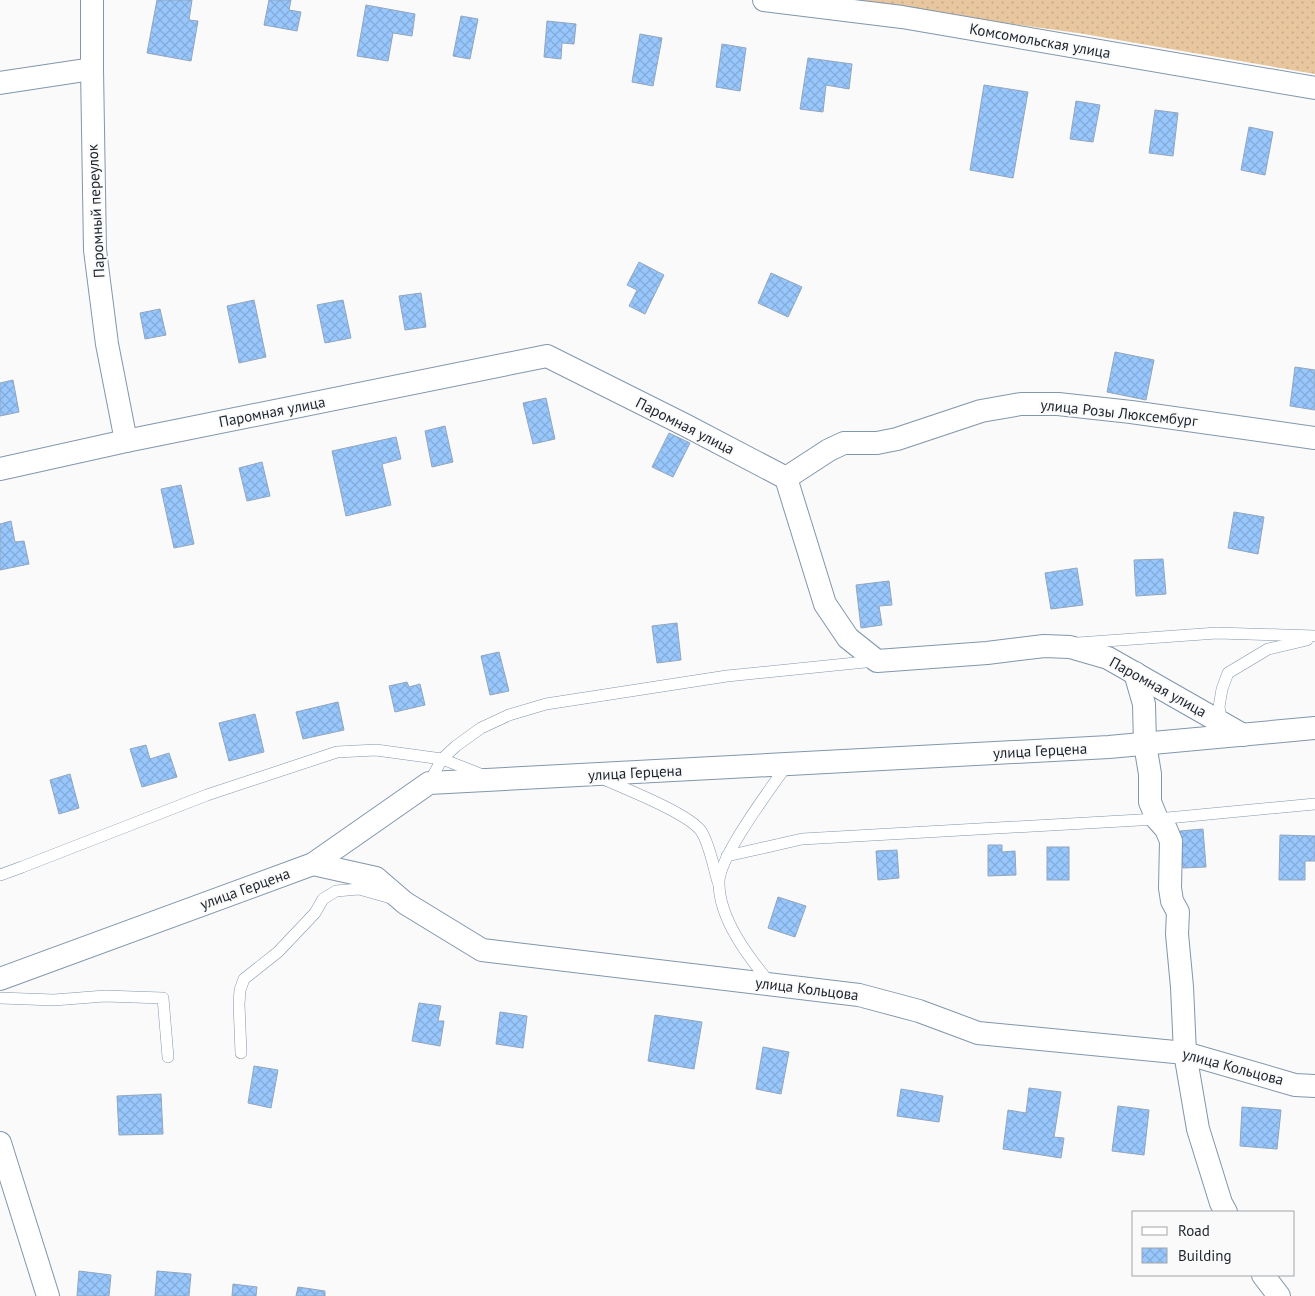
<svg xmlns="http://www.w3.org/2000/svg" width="1315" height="1296" font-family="'PT Sans',sans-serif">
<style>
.grass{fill:url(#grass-dots)}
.building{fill:url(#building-cross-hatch);stroke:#92a6bd}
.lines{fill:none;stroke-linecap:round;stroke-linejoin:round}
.service-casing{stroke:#8296ac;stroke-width:12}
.minor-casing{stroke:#8296ac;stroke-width:24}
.service{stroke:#fff;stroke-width:11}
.minor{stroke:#fff;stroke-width:22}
.labels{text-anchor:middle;stroke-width:4;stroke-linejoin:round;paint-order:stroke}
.street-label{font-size:15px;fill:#1d242d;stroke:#fafafa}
</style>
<defs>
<pattern id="grass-dots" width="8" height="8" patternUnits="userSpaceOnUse" patternTransform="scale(1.25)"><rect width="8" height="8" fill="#e8c79e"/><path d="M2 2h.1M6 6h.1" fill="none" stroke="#c7ab88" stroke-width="1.8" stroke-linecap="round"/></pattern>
<pattern id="building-cross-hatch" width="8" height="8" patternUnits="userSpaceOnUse" patternTransform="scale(1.25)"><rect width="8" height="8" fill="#98c7fd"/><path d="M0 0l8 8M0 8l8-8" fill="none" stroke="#83abd9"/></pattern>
</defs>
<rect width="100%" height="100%" fill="#fafafa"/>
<polygon class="grass" points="840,0 1315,0 1315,74 1078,33"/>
<g class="building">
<polygon points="157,0 192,0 189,20 198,21 191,61 147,53"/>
<polygon points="269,0 291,0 289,10 301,12 297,31 264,25"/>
<polygon points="366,5 415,14 412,36 393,33 388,61 357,56"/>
<polygon points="461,16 478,19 470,59 453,56"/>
<polygon points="547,21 576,24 574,44 562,43 561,59 544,57"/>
<polygon points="640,34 662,38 653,86 632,82"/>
<polygon points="722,44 746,48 740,91 716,87"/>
<polygon points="808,58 852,64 849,89 826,85 823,112 800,109"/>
<polygon points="984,85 1028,92 1013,178 970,170"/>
<polygon points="1076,101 1100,105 1093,142 1070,139"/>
<polygon points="1155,110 1178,113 1173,156 1149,153"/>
<polygon points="1249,127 1273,132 1265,175 1241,170"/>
<polygon points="639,262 664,275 645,314 629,306 637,290 627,285"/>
<polygon points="771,273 802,287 788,317 758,303"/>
<polygon points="421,293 426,327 405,330 399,296"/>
<polygon points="254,300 266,357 239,363 227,306"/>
<polygon points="343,300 351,338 325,343 317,305"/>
<polygon points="160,309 166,335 145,339 140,313"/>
<polygon points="1115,352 1154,360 1146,400 1107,392"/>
<polygon points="1295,367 1315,370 1315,410 1290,406"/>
<polygon points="13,380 19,412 0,416 0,383"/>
<polygon points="546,398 555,439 533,444 523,403"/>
<polygon points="445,426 453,462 432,467 425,431"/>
<polygon points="669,433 690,443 673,477 652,467"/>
<polygon points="396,437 401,459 382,464 391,505 346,516 332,451"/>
<polygon points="262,462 270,496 247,501 239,468"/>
<polygon points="181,485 194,544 174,548 161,489"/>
<polygon points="1234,512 1264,517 1258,554 1228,548"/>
<polygon points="11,521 15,542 24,541 29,564 0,570 0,524"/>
<polygon points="1163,559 1166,594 1136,596 1134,560"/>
<polygon points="1077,568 1083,605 1051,609 1045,573"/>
<polygon points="889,581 892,605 879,606 882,625 861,628 856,585"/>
<polygon points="677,623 681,660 657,663 652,626"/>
<polygon points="499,652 509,691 490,695 481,656"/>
<polygon points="407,682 409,687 420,684 425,705 395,712 389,686"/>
<polygon points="338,702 344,730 303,739 296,712"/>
<polygon points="255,714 264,752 229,761 219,723"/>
<polygon points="146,745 150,759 169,753 177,777 142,787 130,749"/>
<polygon points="70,774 79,808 59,814 50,780"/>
<polygon points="1203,829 1206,867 1183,868 1180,831"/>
<polygon points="1280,835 1315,836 1315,861 1305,861 1305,880 1279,880"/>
<polygon points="988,845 1002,845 1002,852 1015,851 1016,875 988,876"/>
<rect x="1047" y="847" width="22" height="33"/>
<polygon points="897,850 899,878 878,880 876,851"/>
<polygon points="778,897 806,906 795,937 768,928"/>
<polygon points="419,1003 441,1006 438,1021 444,1021 440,1046 412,1041"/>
<polygon points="500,1012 527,1016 523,1048 496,1044"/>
<polygon points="655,1015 702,1022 694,1069 648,1061"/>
<polygon points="763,1047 789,1052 781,1094 756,1089"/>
<polygon points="254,1066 278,1070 271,1108 248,1103"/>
<polygon points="1029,1088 1061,1092 1054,1137 1064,1138 1061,1158 1003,1149 1008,1110 1026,1113"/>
<polygon points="901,1089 943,1096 939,1122 897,1116"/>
<polygon points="161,1094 163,1134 119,1135 117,1096"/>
<polygon points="1118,1106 1149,1110 1144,1155 1112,1151"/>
<polygon points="1242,1107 1281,1110 1277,1149 1240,1146"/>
<polygon points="79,1271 111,1275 109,1296 77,1296"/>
<polygon points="157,1271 191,1274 189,1296 155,1296"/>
<polygon points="233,1284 257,1287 256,1296 232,1296"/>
<polygon points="298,1287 325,1291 325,1296 296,1296"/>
</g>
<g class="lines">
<defs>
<g id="service">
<polyline points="1078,643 1217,633 1315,636"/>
<polyline points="1222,723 1219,707 1222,689 1228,673 1268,649 1307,640"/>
<path d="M601,778C623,788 688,813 701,831C710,845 713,866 718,882"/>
<polyline points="429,783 442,759 456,746 481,728 509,715 546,704 727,676 875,661"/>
<polyline points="727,856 802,839 1157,819 1315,804"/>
<polyline points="0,875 22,867 207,795 337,752 376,750 442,759 483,775"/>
<path d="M771,984C749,958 719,919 719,883C718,858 771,788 787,765"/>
<polyline points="0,998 54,1000 105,996 163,998 168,1057"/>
<polyline points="241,1053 239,1004 240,990 244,979 278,952 315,913 323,899 336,891 359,889 391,898"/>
</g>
<g id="minor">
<polyline points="92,0 92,69 95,250 107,344 126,441"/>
<polyline points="764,0 902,17 1315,88"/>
<polyline points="0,83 92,69"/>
<polyline points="0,469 126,441 547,356 685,425 786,478 825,604 848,638 877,661 987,653 1044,646 1070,647 1108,658 1243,735"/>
<polyline points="786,478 829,450 844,443 877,443 897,439 981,411 1021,404 1058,404 1131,412 1315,438"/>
<polyline points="1135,673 1144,704 1145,744 1150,774 1150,802 1157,819 1166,829 1171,841 1170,888 1172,901 1178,912 1177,934 1182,987 1185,1053 1198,1129 1221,1203 1226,1212"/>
<polyline points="313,864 376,878 405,903 482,950 859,995 919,1011 978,1033 1185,1053 1295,1085 1315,1086"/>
<polyline points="0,979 313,864 429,783 1109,747 1315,728"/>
<polyline points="0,1143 48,1296"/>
<polyline points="1263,1275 1279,1296"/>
</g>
</defs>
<use href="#service" class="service-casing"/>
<use href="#minor" class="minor-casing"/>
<use href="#service" class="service"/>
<use href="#minor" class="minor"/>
</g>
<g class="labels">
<g class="street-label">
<text transform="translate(1040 41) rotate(10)" y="5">Комсомольская улица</text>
<text transform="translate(96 211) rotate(-93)" y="5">Паромный переулок</text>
<text transform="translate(272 412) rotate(-11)" y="5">Паромная улица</text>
<text transform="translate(1119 413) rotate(6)" y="5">улица Розы Люксембург</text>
<text transform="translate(685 426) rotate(27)" y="5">Паромная улица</text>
<text transform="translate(1158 687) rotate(29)" y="5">Паромная улица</text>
<text transform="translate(1040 751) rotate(-3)" y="5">улица Герцена</text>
<text transform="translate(635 773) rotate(-3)" y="5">улица Герцена</text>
<text transform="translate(245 889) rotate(-20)" y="5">улица Герцена</text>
<text transform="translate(807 989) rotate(7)" y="5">улица Кольцова</text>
<text transform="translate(1233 1067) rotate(15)" y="5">улица Кольцова</text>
</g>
</g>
<rect x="1132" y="1211" width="162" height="65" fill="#fafafa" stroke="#a2a4a8"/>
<rect x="1142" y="1227" width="25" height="8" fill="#ffffff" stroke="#a2a4a8"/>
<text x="1178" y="1236" font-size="15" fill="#1d242d">Road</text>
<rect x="1142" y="1248" width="25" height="15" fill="url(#building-cross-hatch)" stroke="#a2a4a8"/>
<text x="1178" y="1261" font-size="15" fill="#1d242d">Building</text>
</svg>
